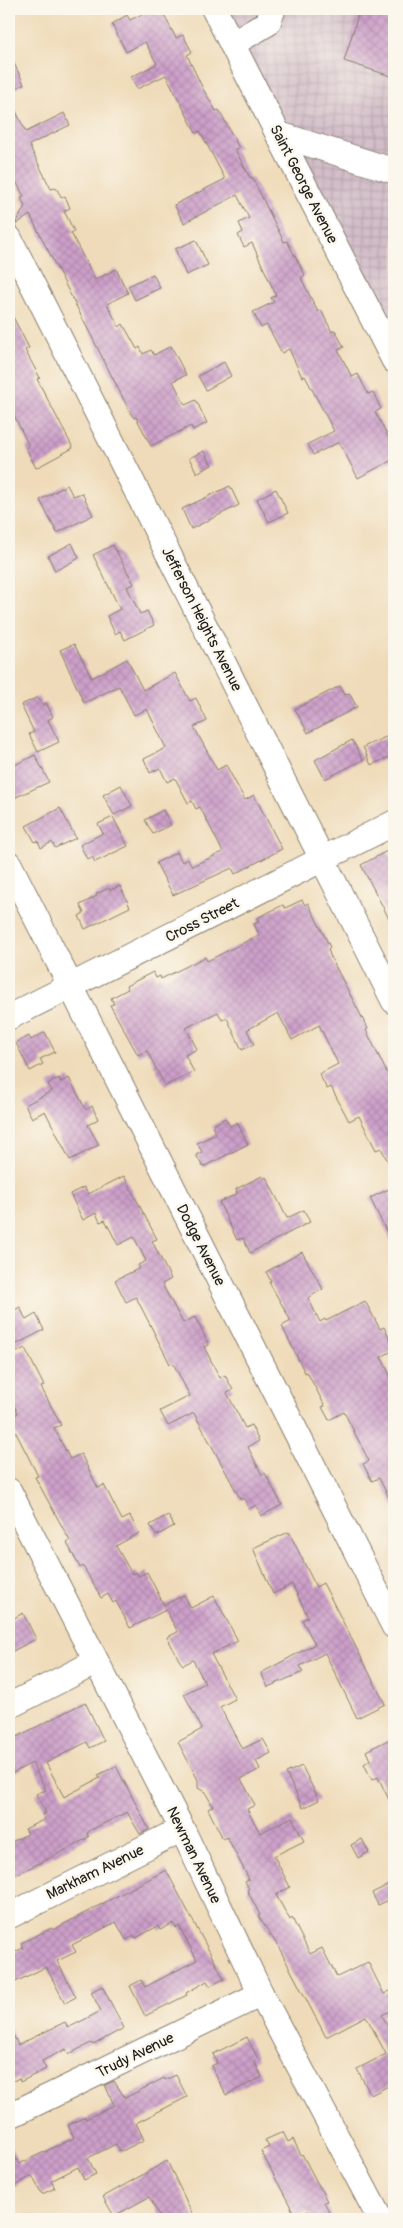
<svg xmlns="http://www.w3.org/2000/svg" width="403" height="2228" font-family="Pangolin,sans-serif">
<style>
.industrial{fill:url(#industrial-grid)}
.building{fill:url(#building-cross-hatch)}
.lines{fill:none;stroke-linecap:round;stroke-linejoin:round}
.minor-casing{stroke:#867c6a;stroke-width:27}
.minor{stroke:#fff;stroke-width:25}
.labels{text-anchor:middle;stroke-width:5;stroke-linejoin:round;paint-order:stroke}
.street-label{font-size:15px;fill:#1c1c1c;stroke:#fbf7ec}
</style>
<defs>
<pattern id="industrial-grid" width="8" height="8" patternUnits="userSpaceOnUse" patternTransform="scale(1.25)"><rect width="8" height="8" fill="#d2bdc8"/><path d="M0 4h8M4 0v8" fill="none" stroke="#b4a2ab"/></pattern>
<pattern id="building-cross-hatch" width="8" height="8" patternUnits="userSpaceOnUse" patternTransform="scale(1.25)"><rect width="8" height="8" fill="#cc9fc9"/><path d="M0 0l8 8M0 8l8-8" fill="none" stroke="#af88ac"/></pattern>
</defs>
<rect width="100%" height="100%" fill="#fbf7ec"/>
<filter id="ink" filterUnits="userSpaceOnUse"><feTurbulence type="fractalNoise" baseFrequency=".02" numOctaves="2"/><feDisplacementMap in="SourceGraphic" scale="10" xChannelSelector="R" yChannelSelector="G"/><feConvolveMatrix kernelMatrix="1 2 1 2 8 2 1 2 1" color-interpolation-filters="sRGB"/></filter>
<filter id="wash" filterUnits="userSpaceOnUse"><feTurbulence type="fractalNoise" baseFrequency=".0096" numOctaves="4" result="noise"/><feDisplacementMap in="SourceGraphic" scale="20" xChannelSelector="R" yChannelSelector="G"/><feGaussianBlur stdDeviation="1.12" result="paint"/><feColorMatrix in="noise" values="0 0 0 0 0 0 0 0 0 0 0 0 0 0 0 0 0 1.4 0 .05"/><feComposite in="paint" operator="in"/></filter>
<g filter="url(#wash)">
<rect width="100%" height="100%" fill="#efdbb9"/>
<polygon class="industrial" points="226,9 394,9 394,341"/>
<g id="blocks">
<g class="building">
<polygon points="153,9 161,9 176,38 183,35 192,52 187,55 203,89 216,111 219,110 239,148 235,149 250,178 252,177 284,242 287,241 305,275 301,278 318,312 321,310 332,332 335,330 344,347 338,350 352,377 358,374 368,394 373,392 381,409 375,412 394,448 394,459 358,478 339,442 313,455 308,444 334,431 305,376 302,377 289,349 282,353 267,325 261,328 253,312 274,302 271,298 276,295 252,243 244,247 238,235 243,232 239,223 249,218 237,195 184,223 174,205 225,179 200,131 196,133 166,75 137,89 131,77 157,64 145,42 126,52 112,24 127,15 130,20"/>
<polygon points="360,9 394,9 394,77 344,61"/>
<polygon points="9,53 24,84 9,92"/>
<polygon points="9,97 26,132 64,113 70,125 29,145 51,189 56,188 62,198 65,196 70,208 64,211 74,231 71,233 95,280 116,269 128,293 107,304 119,327 123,324 137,349 140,347 143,354 151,350 154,355 171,346 186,375 173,381 185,405 196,400 207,423 193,430 191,426 151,446 136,417 134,418 131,414 30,215 15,225 25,206 21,198 24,196 9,169"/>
<polygon points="196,240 208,265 186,275 175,249"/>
<polygon points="153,274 160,288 135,300 128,286"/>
<polygon points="9,309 29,348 25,350 40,378 37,379 73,448 36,468 26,448 29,446 9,405"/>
<polygon points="224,362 231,376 206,390 198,376"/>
<polygon points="204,451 212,465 197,473 189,458"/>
<polygon points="67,485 73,496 82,493 93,515 57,533 40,500"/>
<polygon points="230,486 239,505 191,529 182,509"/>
<polygon points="276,489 288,513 269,522 257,499"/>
<polygon points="72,543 79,558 55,571 48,556"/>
<polygon points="113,545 134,584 127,587 140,614 147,611 154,625 125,640 120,631 115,634 107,616 120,609 93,555"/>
<polygon points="74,644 92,678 127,659 143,690 175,673 190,701 196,698 207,721 194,727 217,770 226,765 245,800 254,795 282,849 235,874 232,868 173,895 156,863 177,852 182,862 188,859 192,866 223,852 200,807 196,809 192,801 188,803 175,778 167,782 160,768 150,773 144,759 166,748 147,709 134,715 119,686 84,703 60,650"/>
<polygon points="340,686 345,695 349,693 357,707 308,733 295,709"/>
<polygon points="38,697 42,705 46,703 53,717 48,720 59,742 38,752 29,734 34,732 21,705"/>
<polygon points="388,736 394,749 394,755 371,765 363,747"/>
<polygon points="352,740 363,760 325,779 315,760"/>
<polygon points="35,755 49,782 14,798 9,790 9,768"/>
<polygon points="121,785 132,806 114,815 103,795"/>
<polygon points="60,808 76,838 55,848 52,842 41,848 38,841 35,842 26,826"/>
<polygon points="163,810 171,825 153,834 145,820"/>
<polygon points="113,817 128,846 95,862 92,857 87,859 80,845 103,833 98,824"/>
<polygon points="387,851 390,857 394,854 394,928 361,865"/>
<polygon points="120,886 130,907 85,929 79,916 84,913 80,905 97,896 96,894 109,888 110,890"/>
<polygon points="302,900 305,905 308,903 330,947 328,949 331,958 368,1029 366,1030 388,1075 394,1072 394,1173 381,1148 376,1150 359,1116 349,1121 331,1087 327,1089 319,1074 338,1064 319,1025 292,1040 278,1013 247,1030 254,1044 242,1050 227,1018 222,1020 218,1012 186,1028 197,1049 185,1055 194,1072 165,1086 147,1051 138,1055 110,1005 114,1004 111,998 128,989 126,986 153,972 156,978 160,976 161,979 205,957 207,961 259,935 254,924 259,922 257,918 283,905 285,908"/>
<polygon points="45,1032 55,1052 40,1059 43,1064 30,1071 16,1043 29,1036 31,1040"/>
<polygon points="59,1078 61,1082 69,1078 86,1110 92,1106 98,1119 88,1125 99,1145 70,1160 45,1111 32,1118 25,1105 52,1091 48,1084"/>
<polygon points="225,1118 230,1126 237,1122 248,1144 203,1167 196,1155 202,1152 197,1143 216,1134 212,1126"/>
<polygon points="124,1176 157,1239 152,1241 171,1279 162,1284 183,1323 195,1317 209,1345 204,1347 220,1378 225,1375 233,1390 227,1393 245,1428 251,1425 259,1441 248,1447 262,1475 265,1473 282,1505 261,1516 256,1505 249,1509 244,1498 241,1500 194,1413 168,1426 160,1411 190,1396 173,1363 170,1364 136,1297 126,1302 115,1280 140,1268 138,1265 146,1261 134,1237 118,1245 105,1220 100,1222 96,1213 83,1220 70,1194 84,1187 88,1194"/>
<polygon points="262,1176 263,1179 266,1177 287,1218 304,1210 310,1222 250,1253 243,1238 237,1240 219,1202 237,1194 236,1189"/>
<polygon points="389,1189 394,1200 394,1247 370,1198"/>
<polygon points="302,1252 323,1289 308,1298 320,1322 325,1319 326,1321 365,1301 380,1329 384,1327 394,1347 394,1350 381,1357 394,1383 394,1392 389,1395 394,1406 394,1508 379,1478 372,1481 363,1464 369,1461 344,1412 329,1420 322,1407 325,1406 307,1372 305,1373 282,1326 291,1321 269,1282 271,1281 266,1272"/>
<polygon points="20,1307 26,1320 36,1314 44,1330 9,1348 9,1313"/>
<polygon points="25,1348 44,1386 41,1387 61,1425 54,1428 70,1459 81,1454 98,1488 104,1485 122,1520 130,1516 139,1533 116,1546 132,1574 136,1572 139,1576 147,1572 164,1605 184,1595 191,1608 214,1596 238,1641 211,1654 235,1699 220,1707 242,1749 263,1739 271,1753 256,1761 260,1769 241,1779 255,1805 247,1809 260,1833 292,1817 304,1841 274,1856 290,1887 276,1895 290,1920 292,1918 310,1954 322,1948 337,1977 368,1962 384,1994 394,1989 394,2009 382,2015 394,2037 394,2083 371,2095 357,2069 386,2054 366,2016 326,2037 278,1946 258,1916 260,1915 247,1890 249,1889 245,1881 249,1879 227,1837 223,1839 208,1809 213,1806 205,1792 198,1788 198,1780 178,1742 202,1729 184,1694 205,1683 193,1660 183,1665 179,1660 167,1637 178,1632 166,1610 130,1628 116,1601 113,1603 108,1594 101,1598 83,1566 80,1568 67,1543 70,1541 35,1477 38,1476 9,1419 18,1413 9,1395 9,1356"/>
<polygon points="168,1515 174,1526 156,1536 150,1525"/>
<polygon points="289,1532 316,1587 323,1583 385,1704 357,1718 325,1653 300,1666 303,1672 268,1687 261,1673 315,1644 302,1620 308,1617 292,1584 273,1594 253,1548"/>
<polygon points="23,1613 36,1639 9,1653 9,1621"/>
<polygon points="85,1702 104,1741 90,1748 87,1742 46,1763 64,1797 100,1778 98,1775 116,1766 149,1829 140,1834 127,1812 89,1831 87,1834 89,1837 60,1853 9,1878 9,1843 28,1834 25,1829 45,1819 42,1814 46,1813 36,1794 46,1790 32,1763 9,1775 9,1741"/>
<polygon points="390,1739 394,1747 394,1810 378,1777 372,1780 364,1764 370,1760 366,1751"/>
<polygon points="302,1766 319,1800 303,1808 286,1773"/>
<polygon points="362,1839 369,1852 358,1858 351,1845"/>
<polygon points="166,1870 224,1979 210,1986 207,1981 186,1993 187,1995 145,2016 130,1986 141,1980 145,1987 197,1960 179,1926 176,1928 174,1923 160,1930 158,1926 136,1938 134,1936 126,1940 116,1922 72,1945 76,1952 57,1961 76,1997 65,2003 46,1967 9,1985 9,1955 23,1948 21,1943 52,1928 53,1930"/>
<polygon points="388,1885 394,1898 378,1905 372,1893"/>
<polygon points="102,1986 124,2028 93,2045 91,2043 69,2054 66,2049 42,2061 46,2069 20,2082 19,2078 9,2083 9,2026 18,2045 65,2022 68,2028 101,2011 91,1992"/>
<polygon points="247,2037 258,2059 254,2061 262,2077 226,2095 211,2066 217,2063 213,2054"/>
<polygon points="176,2075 187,2097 136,2123 144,2140 120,2152 116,2144 88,2158 96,2174 84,2180 78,2167 51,2181 55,2188 42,2194 32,2176 9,2189 9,2143 19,2164 74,2138 68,2125 85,2117 86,2119 114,2105 105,2085 114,2081 125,2098 164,2078 165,2080"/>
<polygon points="283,2132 288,2142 293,2139 301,2155 302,2154 327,2201 324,2202 333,2219 313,2219 308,2211 296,2217 261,2151 269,2147 265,2140"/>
<polygon points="167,2161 195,2219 161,2219 149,2197 114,2216 103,2197"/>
</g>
</g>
</g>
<g filter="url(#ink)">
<use href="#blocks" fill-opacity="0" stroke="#867c6a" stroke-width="1"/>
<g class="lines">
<defs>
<g id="minor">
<polyline points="214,9 394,360"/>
<polyline points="232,44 268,23 273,9"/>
<polyline points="278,134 394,171"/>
<polyline points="9,238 394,1001"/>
<polyline points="9,864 394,1626"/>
<polyline points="9,1017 394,823"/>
<polyline points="9,1491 182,1829 261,1994 380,2219"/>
<polyline points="9,1706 96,1662"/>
<polyline points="9,1916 182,1829"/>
<polyline points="9,2116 261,1994"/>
</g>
</defs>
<use href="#minor" class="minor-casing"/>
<use href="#minor" class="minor"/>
</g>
</g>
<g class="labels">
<g class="street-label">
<text transform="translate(304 184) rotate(63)" y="5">Saint George Avenue</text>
<text transform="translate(202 619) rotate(63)" y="5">Jefferson Heights Avenue</text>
<text transform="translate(202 920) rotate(-27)" y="5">Cross Street</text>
<text transform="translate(201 1245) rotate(63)" y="5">Dodge Avenue</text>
<text transform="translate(194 1855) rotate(64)" y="5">Newman Avenue</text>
<text transform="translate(95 1872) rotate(-26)" y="5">Markham Avenue</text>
<text transform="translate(135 2055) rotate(-26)" y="5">Trudy Avenue</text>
</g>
</g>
<rect width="403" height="2228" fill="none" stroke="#fbf7ec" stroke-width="30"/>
</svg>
